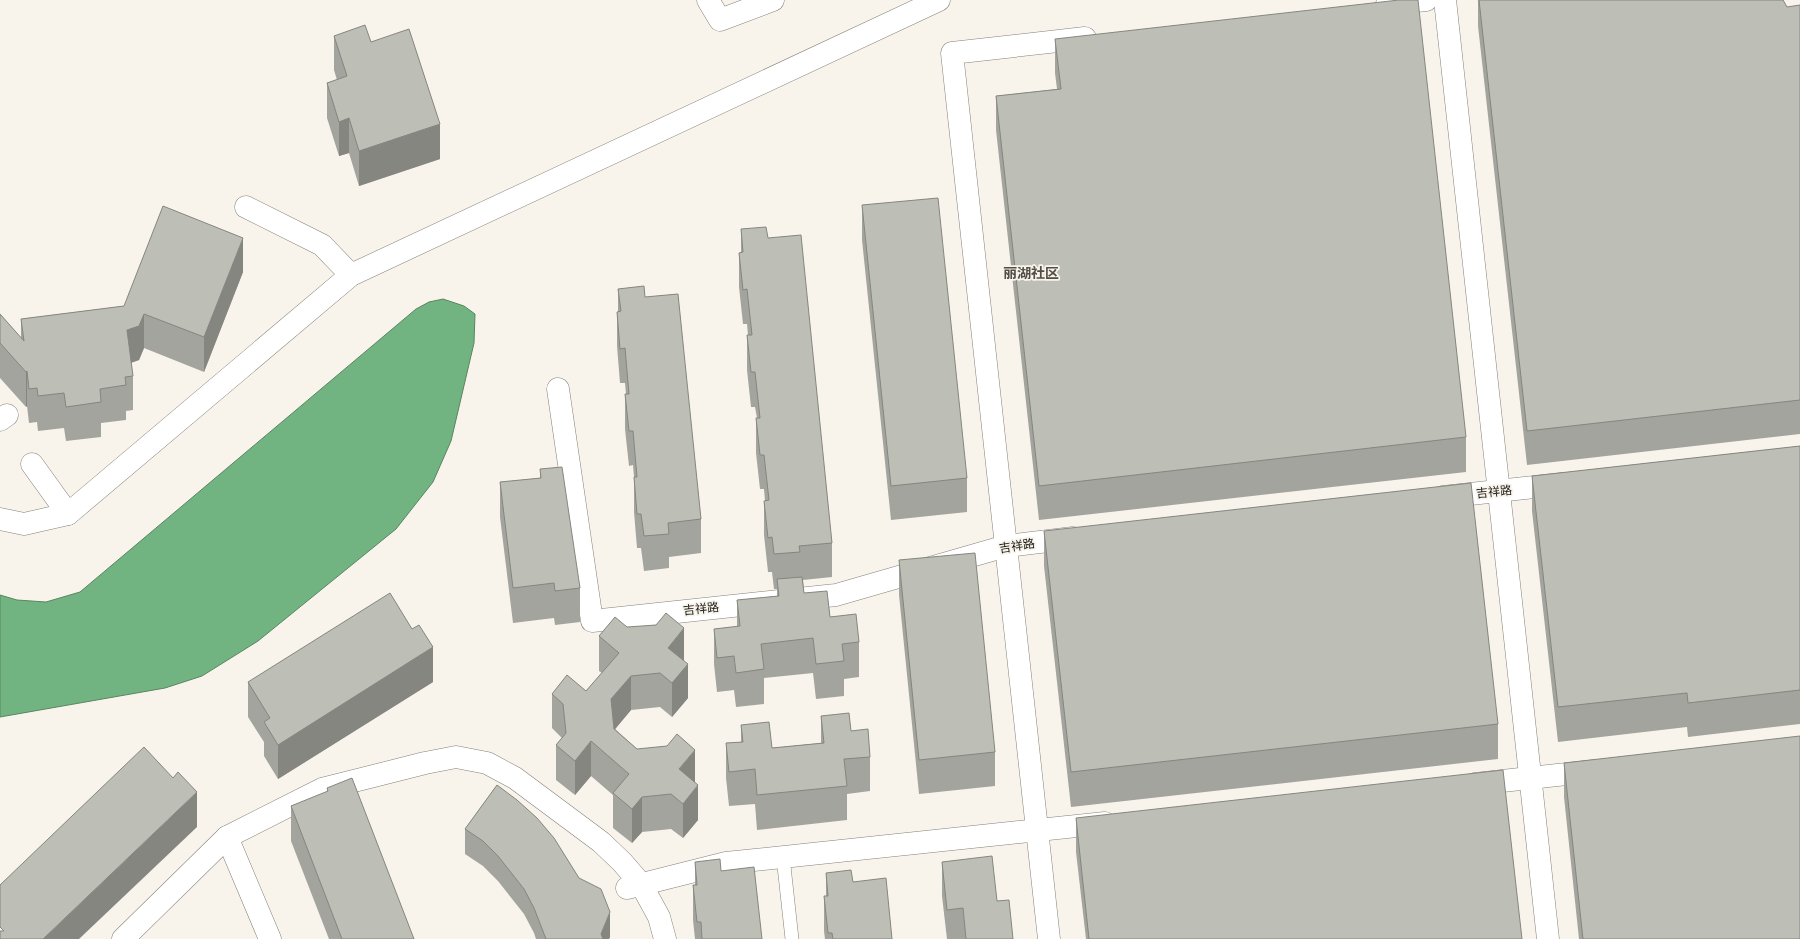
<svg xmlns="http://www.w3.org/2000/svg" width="1800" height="939" font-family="Cabin,'Noto Sans SC',sans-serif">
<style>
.water{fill:#72b481;stroke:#588661}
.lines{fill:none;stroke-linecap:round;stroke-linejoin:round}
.lane-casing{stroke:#858179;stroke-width:14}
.street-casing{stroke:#858179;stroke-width:23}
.lane{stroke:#fff;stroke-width:13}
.street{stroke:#fff;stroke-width:22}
.wall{fill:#a3a49d}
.shaded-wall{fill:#84867f}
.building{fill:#bdbfb6;stroke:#84867f}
.labels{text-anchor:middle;stroke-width:3.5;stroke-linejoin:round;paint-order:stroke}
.street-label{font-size:12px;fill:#1a1916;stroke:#f9f4eb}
.quarter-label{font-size:14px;font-weight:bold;fill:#524e47;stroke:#f9f4eb}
</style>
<rect width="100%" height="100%" fill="#f9f4eb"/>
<polygon class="water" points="443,299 464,306 475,314 474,343 451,441 433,482 396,529 258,641 202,676 165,688 0,717 0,595 17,600 46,602 80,592 416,309 429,302"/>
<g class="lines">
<defs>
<polyline id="lane" points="783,857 792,939"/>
<g id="street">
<polyline points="708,0 720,20 773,0"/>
<polyline points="1445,0 1548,939"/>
<polyline points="1387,4 1426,0"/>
<polyline points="246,207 322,245 351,275"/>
<polyline points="558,389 592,621 836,595 1006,546 1073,538"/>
<polyline points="0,420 7,415"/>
<polyline points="32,464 68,514"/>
<polyline points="1443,497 1562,484"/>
<polyline points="0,519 24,524 68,514 351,275 939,0"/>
<polyline points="1475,784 1594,771"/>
<polyline points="227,837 270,939"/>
<polyline points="627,888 726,863 1105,823"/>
<polyline points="123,939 227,837 322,789 425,763 456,757 487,763 515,778 601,842 622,862 641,884 659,917 665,939"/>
<polyline points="1049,939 952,53 1085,38"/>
</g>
</defs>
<use href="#lane" class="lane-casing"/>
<use href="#street" class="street-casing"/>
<use href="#lane" class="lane"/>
<use href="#street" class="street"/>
</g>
<g class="wall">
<polygon points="1478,0 1783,0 1787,7 1800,5 1800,434 1527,465 1478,26"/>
<polygon points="334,36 371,42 440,159 359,186 349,153 339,156 327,118 327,83 337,80 334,70"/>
<polygon points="1055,39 1466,437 1466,472 1039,520 996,130 996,96 1057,89 1055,73"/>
<polygon points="862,205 967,478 967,512 891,520 862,240"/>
<polygon points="741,229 768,238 832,543 832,577 803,580 804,593 830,617 859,642 859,677 844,679 844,696 816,699 813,673 764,678 764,704 736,707 734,690 717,692 714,664 714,629 737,627 737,600 777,596 777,589 774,589 772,572 768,572 764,535 764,501 765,501 764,489 760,489 756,453 756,418 757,418 755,407 751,407 747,370 747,335 748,335 747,324 743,324 739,287 739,253 741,252"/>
<polygon points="243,272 204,372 144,348 139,360 131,363 133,376 133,410 126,411 126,420 101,423 101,437 66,441 64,428 38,431 37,422 29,423 27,406 26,407 0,378 0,314 21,338 21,319 124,306"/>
<polygon points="618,289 645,297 701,519 701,553 669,557 669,568 644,571 641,548 637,548 634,512 634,477 633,465 629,466 625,429 625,394 626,394 625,383 620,383 617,346 617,312 618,312"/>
<polygon points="1800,446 1800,724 1688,737 1687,727 1558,742 1532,511 1532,476"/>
<polygon points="540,469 580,588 580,622 555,625 554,618 513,623 500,517 500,482 540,478"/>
<polygon points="1044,531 1498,724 1498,759 1071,807 1044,566"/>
<polygon points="899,560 995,752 995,786 919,794 899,595"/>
<polygon points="627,627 684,661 688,698 672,717 660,707 631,710 615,729 637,749 695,783 698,820 683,838 671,829 642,832 632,843 613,828 613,795 591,776 575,795 556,780 556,745 562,738 552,728 552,694 586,691 602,673 599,671 599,636"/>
<polygon points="412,629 433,682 278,779 264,756 264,742 248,717 248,682"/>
<polygon points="821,716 851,731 870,757 870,791 847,794 847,820 757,830 755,804 729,806 726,778 726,743 741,742 741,725 772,748 821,743"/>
<polygon points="1564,763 1800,939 1579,939 1564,797"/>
<polygon points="497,785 610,937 609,939 536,939 534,933 524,914 498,881 483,866 465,854 465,829"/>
<polygon points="327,788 414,939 329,939 291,841 291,806 327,792"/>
<polygon points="1076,818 1522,939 1086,939 1076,852"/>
<polygon points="695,862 721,871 762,939 695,939 693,920 693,885 695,885"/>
<polygon points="942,862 997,901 1013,939 947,939 942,896"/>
<polygon points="826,873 853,882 892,939 825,939 824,931 824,896 826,896"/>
</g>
<g class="shaded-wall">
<polygon points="349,118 349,153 339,156 339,122"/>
<polygon points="440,124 440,159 359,186 359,151"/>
<polygon points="243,238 243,272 204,372 204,337"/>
<polygon points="144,314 144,348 139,360 127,364 127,330"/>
<polygon points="27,371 27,406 26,407 26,372"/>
<polygon points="684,628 684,663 668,648"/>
<polygon points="433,647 433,682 278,779 278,745"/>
<polygon points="688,664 688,698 672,717 672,683"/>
<polygon points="631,676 631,710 611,734 611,699"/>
<polygon points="591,741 591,776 575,795 575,761"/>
<polygon points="695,750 695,784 679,769"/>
<polygon points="698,785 698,820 683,838 683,804"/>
<polygon points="197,792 197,827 79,939 43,939"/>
<polygon points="642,797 642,832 632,843 632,809"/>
<polygon points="610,912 610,937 609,939 601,939 601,934"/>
</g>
<g class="building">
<polygon points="1399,0 1418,0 1466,437 1039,486 996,96 1061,89 1055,39"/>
<polygon points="1479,0 1783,0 1787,7 1800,5 1800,400 1527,431"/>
<polygon points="365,25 371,42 409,29 440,124 359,151 349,118 339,122 327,83 347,76 334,36"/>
<polygon points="938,198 967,478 891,486 862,205"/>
<polygon points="163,206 243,238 204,337 144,314 139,326 127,330 133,376 125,377 126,385 100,389 101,402 66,407 64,393 38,396 37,388 29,389 27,371 26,372 0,343 0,314 24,341 21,319 124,306"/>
<polygon points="766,227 768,238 801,235 832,543 799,546 800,552 774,554 772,537 768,538 764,501 769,500 764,455 760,455 756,418 760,418 755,372 751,372 747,335 752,335 747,289 743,290 739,253 743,252 741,229"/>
<polygon points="644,286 645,297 678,294 701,519 668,523 669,534 644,536 641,514 637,514 634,477 637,477 633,431 629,431 625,394 629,394 625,348 620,349 617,312 621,311 618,289"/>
<polygon points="1800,446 1800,690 1688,703 1687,693 1558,707 1532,476"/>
<polygon points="562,467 580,588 555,591 554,583 513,588 500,482 541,478 540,469"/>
<polygon points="1471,483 1498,724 1071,772 1044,531"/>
<polygon points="975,553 995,752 919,760 899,560"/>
<polygon points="802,577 804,593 827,591 830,617 856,614 859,642 842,644 844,661 816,664 813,638 761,644 764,669 736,673 734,656 717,658 714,629 740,626 737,600 779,596 777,579"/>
<polygon points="390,593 412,629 419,625 433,647 278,745 264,722 270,718 248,682"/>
<polygon points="666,613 684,628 668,648 688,664 672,683 660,673 631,676 611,699 614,729 637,749 667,746 677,734 695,750 679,769 698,785 683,804 671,794 642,797 632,809 613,793 629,774 591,741 575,761 556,745 566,733 563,704 552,694 567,675 586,691 619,653 599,636 615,617 627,627 656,625"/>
<polygon points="849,713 851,731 868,729 870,757 844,759 847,786 757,795 755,769 729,772 726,743 743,742 741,725 769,722 772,748 824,743 821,716"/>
<polygon points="1800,736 1800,939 1583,939 1564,763"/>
<polygon points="144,747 173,778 178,772 197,792 43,939 0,939 0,931 4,931 0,927 0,885"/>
<polygon points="1503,770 1522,939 1089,939 1076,818"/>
<polygon points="352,778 414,939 342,939 291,806 328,791 327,788"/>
<polygon points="497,785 517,800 537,818 554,838 579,878 601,889 610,912 601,934 603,939 546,939 534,908 524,889 498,856 483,841 465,829"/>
<polygon points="992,856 997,901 1009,900 1013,939 966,939 963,908 947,910 942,862"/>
<polygon points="720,859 721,871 754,867 762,939 702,939 701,922 697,922 693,885 697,885 695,862"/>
<polygon points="851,870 853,882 886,878 892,939 833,939 832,933 828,933 824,896 828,896 826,873"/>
</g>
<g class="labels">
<g class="street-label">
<text transform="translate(1494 492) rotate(-6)" y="4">吉祥路</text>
<text transform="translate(1017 546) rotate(-9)" y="4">吉祥路</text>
<text transform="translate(701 609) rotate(-6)" y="4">吉祥路</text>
</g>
<g class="quarter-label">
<text x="1031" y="278">丽湖社区</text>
</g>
</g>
</svg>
